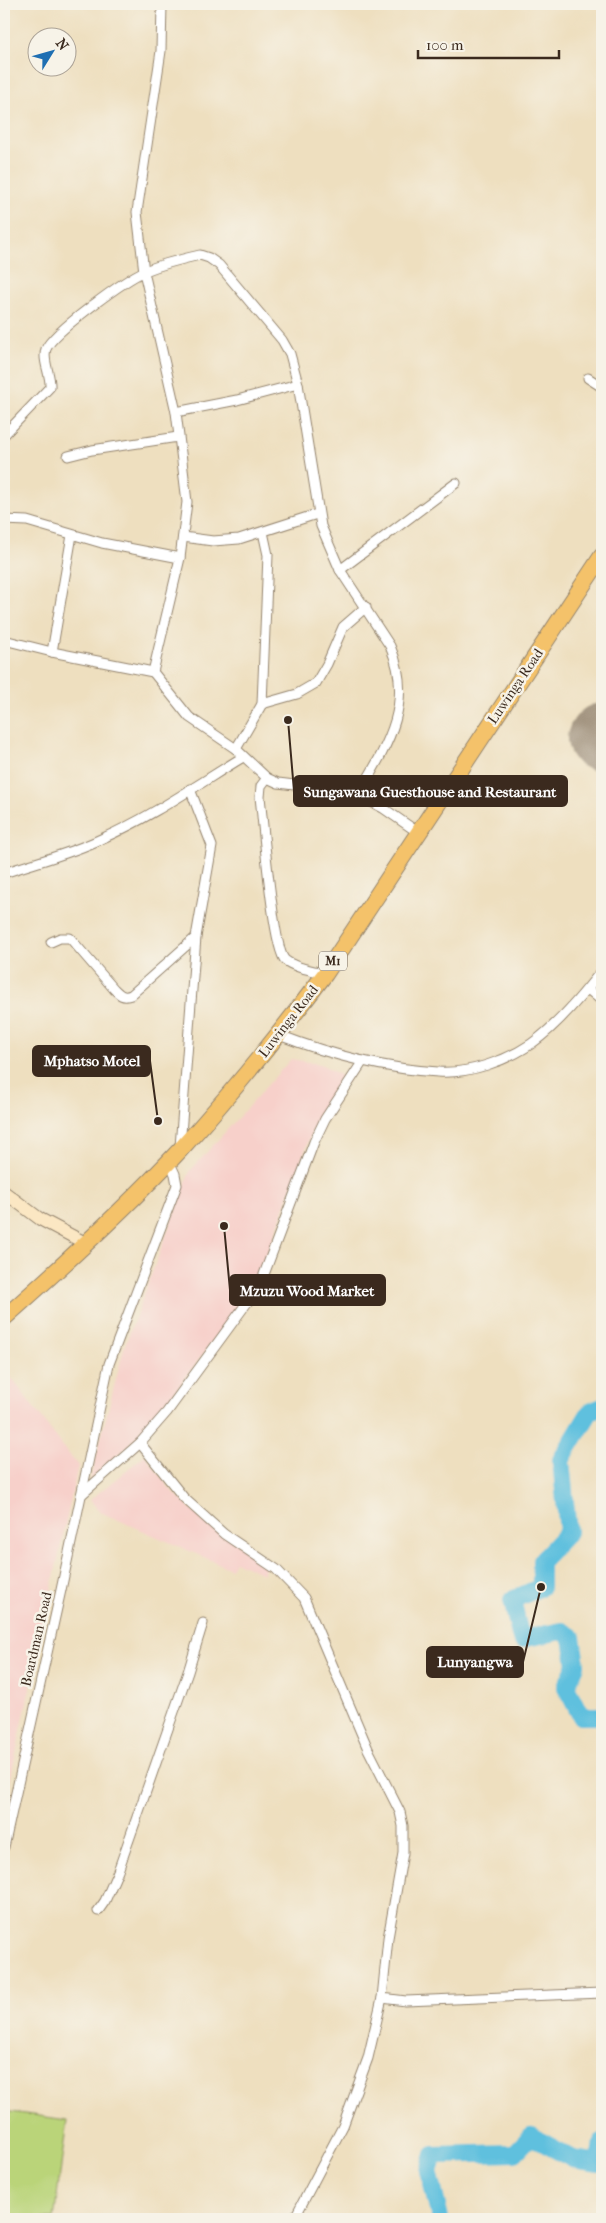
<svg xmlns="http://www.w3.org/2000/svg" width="606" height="2223" font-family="'IM FELL French Canon',serif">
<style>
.built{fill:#f7d0ca}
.green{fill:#bad479;stroke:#7a7f4c}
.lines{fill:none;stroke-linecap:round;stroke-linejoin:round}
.river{stroke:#5fc0de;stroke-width:18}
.runway{stroke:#94846e;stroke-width:64}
.street-casing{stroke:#94846e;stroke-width:11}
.secondary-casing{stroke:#94846e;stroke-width:14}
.highway-casing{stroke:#94846e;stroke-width:18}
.street{stroke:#fff;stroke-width:9}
.secondary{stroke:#fbe7c3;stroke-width:12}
.highway{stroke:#f4c26a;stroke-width:16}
.labels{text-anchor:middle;stroke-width:5;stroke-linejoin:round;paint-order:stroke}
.shield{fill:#f7f3e8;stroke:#73665b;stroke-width:1}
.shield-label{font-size:12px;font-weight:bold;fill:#3b2a1e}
.street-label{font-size:14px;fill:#3b2a1e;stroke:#f7f3e8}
.leader{fill:none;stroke:#3b2a1e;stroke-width:2}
.callout-dot{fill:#3b2a1e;stroke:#f7f3e8;stroke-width:2}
.callout{fill:#3b2a1e;stroke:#3b2a1e;stroke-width:2}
.callout-label{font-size:15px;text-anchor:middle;font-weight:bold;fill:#fff}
</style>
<rect width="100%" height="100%" fill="#f7f3e8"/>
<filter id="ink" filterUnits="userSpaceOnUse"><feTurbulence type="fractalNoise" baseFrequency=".02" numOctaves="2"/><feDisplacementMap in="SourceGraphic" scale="10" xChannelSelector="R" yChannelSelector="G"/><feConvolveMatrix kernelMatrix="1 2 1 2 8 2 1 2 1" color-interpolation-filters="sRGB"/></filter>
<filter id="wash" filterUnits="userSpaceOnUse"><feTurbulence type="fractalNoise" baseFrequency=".0096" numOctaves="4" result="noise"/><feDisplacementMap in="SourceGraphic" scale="20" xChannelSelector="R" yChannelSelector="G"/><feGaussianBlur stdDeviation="1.12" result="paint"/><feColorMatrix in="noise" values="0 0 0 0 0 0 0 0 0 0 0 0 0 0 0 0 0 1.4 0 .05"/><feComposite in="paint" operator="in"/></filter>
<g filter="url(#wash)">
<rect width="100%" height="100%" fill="#eedfbf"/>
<g class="built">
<polygon points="291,1059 321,1064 348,1080 313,1129 258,1281 147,1429 90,1480 124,1348 190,1171"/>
<polygon points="4,1368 78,1466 4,1809"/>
<polygon points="145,1455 169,1488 206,1523 267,1562 263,1574 235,1561 231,1569 100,1512 90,1500"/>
</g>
<polygon class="green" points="4,2111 67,2120 54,2219 4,2219"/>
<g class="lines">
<g class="river">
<polyline points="602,1407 590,1412 561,1460 568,1532 541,1561 541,1587 512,1600 521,1639 562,1631 572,1637 576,1665 566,1687 581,1716 602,1716"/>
<polyline points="440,2219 429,2171 434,2155 515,2153 531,2136 573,2159 599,2163 602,2142"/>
</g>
<polyline class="runway" points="599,739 602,735"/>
</g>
</g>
<g filter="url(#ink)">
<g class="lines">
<defs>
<g id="street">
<polyline points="162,4 161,51 137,212 144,272 176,412 187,502 180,558 153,672 189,717 236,749 267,778 278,783 344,791 358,795 383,808 419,833"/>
<polyline points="588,378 602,387"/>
<path d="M176,412L237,400L298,384L321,526L340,570L390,646C415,703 387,746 358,795"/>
<path d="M4,435L50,387C51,375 42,360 46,349C53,332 126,279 145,271C162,264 182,259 200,255L209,258L219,265L282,340L290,354L298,384"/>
<polyline points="68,456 92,450 178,437"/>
<polyline points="4,520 27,521 102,543 180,558"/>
<polyline points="183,537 213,541 239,539 317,514"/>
<polyline points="340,570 456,483"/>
<polyline points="4,640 52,652 153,672"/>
<polyline points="52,652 72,535"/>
<polyline points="262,704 297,694 316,683 327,664 343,627 366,607"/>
<polyline points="236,749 262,704 268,555 263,532"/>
<path d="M267,778L261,786L260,797C263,821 273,949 285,960C294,968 313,970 325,974"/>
<path d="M4,873C36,862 70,854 101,839C151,817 197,785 243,757"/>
<path d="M51,942L60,938H70L114,989C120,995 123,998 131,995L196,937"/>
<polyline points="588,989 602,1001"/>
<path d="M279,1035C328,1054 385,1069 438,1072C469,1074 506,1061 531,1044C558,1025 582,996 602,970"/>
<polyline points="180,1147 196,937 212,846 190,789"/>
<polyline points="140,1443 184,1498 224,1534 276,1569 304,1598 368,1749 400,1812 403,1826 403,1853 388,1938 382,1998 406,2001 602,1993"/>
<polyline points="81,1495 140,1443 167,1412 260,1285 314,1142 325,1119 363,1061"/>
<polyline points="4,1847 61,1590 109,1364 177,1185 175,1174 169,1161"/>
<polyline points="98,1911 105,1901 118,1871 188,1672 203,1623"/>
<polyline points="294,2219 343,2126 368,2058 382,1998"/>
</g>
<polyline id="secondary" points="4,1192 40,1219 87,1244"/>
<path id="highway" d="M4,1318C65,1264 125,1209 180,1150C231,1094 279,1035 325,974L602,556"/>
</defs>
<use href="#street" class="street-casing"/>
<use href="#secondary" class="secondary-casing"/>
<use href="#highway" class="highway-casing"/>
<use href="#street" class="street"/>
<use href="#secondary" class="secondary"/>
<use href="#highway" class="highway"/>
</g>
</g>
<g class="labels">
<rect class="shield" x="319" y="951.5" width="28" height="19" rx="4"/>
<g class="shield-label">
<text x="333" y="965">M1</text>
</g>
<g class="street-label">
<text transform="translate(515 686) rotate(-56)" y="5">Luwinga Road</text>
<text transform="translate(288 1021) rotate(-52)" y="5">Luwinga Road</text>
<text transform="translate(36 1639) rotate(-77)" y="5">Boardman Road</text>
</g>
</g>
<path class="leader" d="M288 720L294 791M158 1121L150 1061M224 1226L230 1290M541 1587L523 1662"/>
<g class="callout-dot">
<circle cx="288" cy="720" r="5"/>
<circle cx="158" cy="1121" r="5"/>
<circle cx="224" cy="1226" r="5"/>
<circle cx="541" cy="1587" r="5"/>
</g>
<g class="callout">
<rect x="294" y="776" width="273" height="30" rx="5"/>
<rect x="33" y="1046" width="117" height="30" rx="5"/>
<rect x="230" y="1275" width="155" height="30" rx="5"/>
<rect x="427" y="1647" width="96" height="30" rx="5"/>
</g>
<g class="callout-label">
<text x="430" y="797">Sungawana Guesthouse and Restaurant</text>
<text x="92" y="1066">Mphatso Motel</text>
<text x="307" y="1296">Mzuzu Wood Market</text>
<text x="475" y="1667">Lunyangwa</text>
</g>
<rect width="606" height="2223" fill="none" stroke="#f7f3e8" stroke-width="20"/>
<g transform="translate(52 52) rotate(53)"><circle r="24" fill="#f7f3e8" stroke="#aca397"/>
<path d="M0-4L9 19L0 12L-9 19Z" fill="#1f6fb2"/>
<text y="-8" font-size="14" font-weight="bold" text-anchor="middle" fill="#3b2a1e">N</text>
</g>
<path d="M418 50v8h141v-8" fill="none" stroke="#3b2a1e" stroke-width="2.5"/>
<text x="426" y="50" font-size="15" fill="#3b2a1e" stroke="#f7f3e8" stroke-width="4" paint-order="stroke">100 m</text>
</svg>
